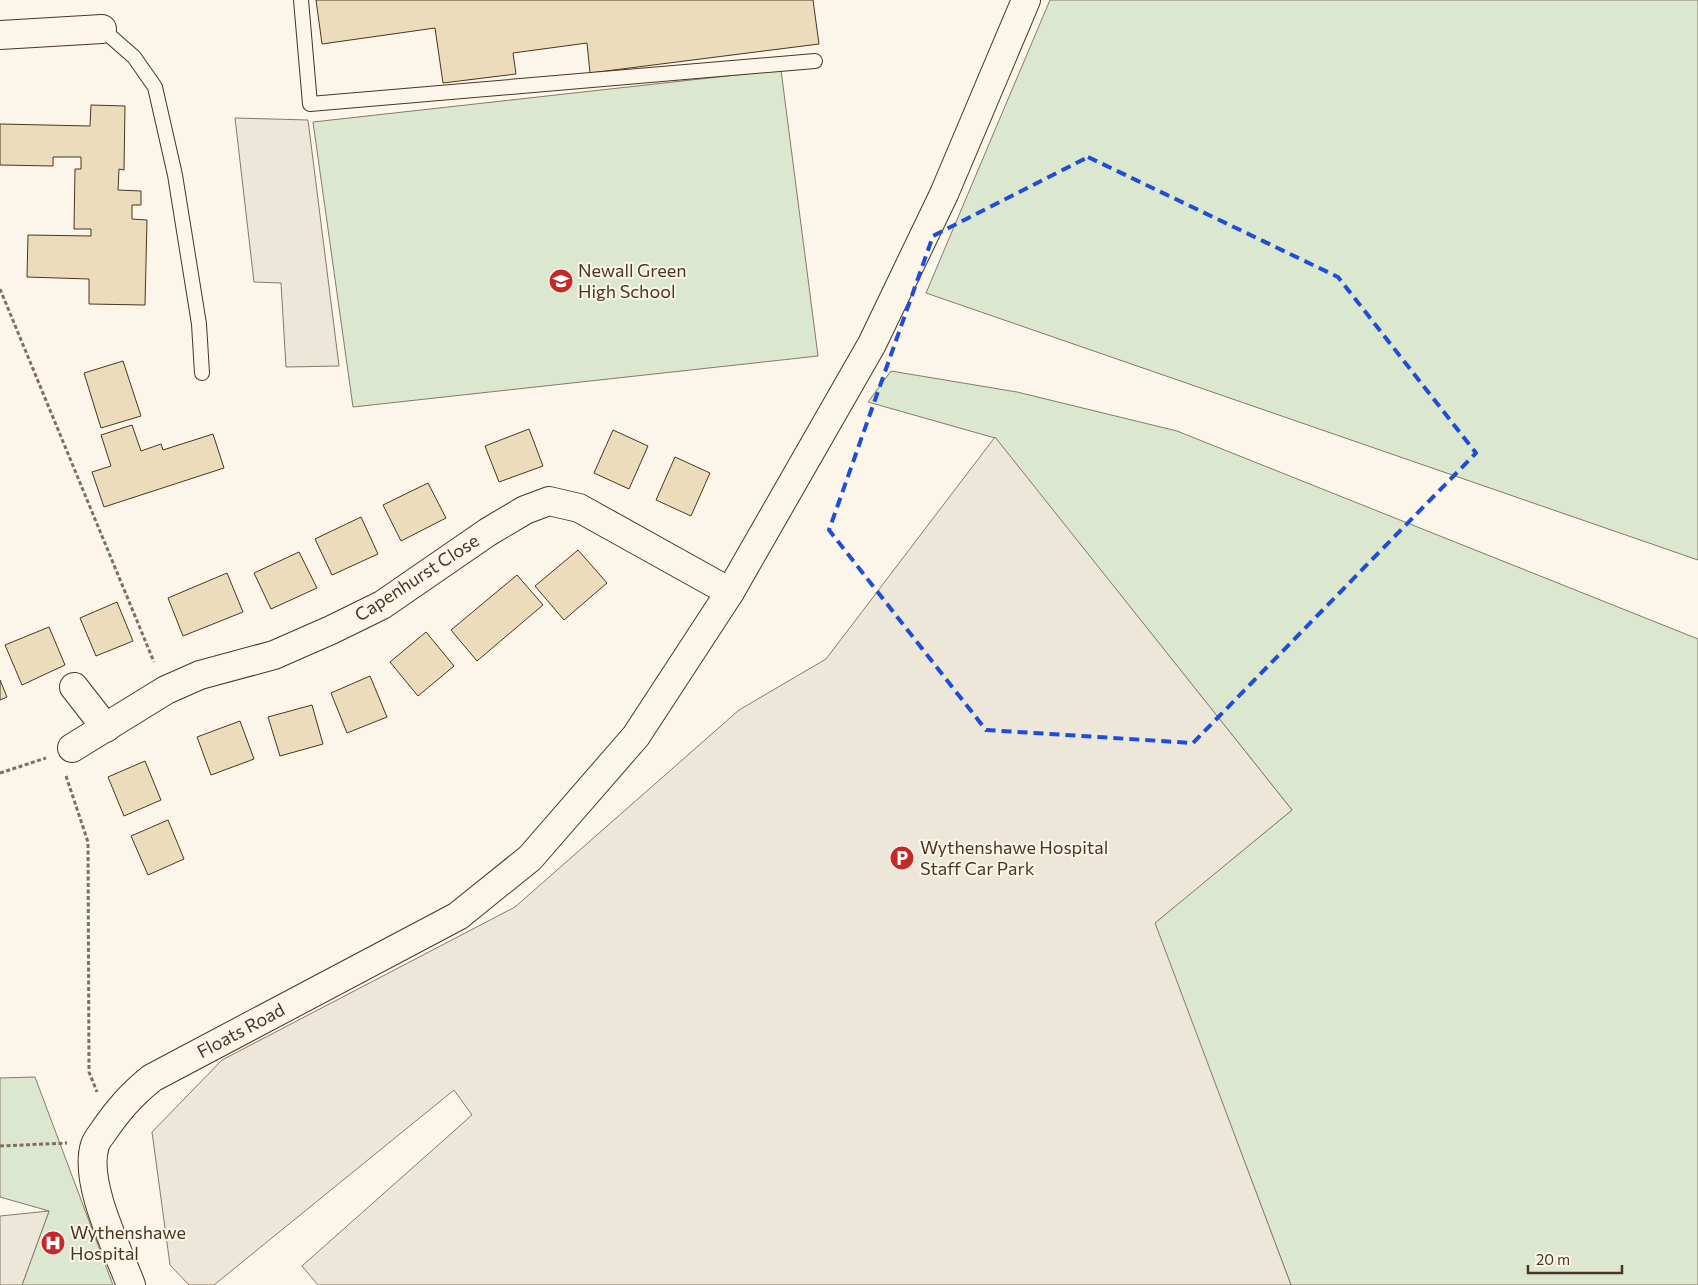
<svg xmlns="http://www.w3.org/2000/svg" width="1698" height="1285" font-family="Commissioner,sans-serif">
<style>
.green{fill:#dce7d0;stroke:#887966}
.parking{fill:#ede7d9;stroke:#887966}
.building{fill:#ecdcbc;stroke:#4a3520}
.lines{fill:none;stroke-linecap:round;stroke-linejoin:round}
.service-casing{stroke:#4a3520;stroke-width:16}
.minor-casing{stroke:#4a3520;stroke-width:30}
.path{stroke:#7f6f5c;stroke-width:3;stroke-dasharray:4 2.5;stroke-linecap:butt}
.service{stroke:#fbf6e9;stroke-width:14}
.minor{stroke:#fbf6e9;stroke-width:28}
.marked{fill:none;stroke:#1d4ed8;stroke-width:4;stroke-dasharray:10 6;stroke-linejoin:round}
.labels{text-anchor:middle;stroke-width:4;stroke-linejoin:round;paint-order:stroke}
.poi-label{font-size:18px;fill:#4a3520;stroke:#fbf6e9;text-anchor:start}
.street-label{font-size:18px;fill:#4a3520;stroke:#fbf6e9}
</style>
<rect width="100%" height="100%" fill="#fbf6e9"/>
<g class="green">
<polygon points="1050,0 1698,0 1698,560 926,293"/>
<polygon points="781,70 818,356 353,407 313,122"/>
<polygon points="891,371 1017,392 1177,431 1698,639 1698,1285 1291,1285 1154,923 1292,810 995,438 868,402"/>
<polygon points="35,1077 113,1285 22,1285 49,1211 0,1197 0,1078"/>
</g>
<g class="parking">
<polygon points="235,118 308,120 339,366 286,367 281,283 254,282"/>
<polygon points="995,437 1292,810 1155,923 1291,1285 318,1285 302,1266 472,1115 454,1090 214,1285 189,1285 170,1265 152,1132 222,1060 515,907 739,710 826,659"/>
<polygon points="49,1211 22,1285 0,1285 0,1216"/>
</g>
<g class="building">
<polygon points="316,0 813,0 819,44 590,73 587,43 513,53 516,74 443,83 435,28 322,44"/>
<polygon points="91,105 125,106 124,170 119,169 118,190 141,191 141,205 132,205 132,219 147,220 145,305 89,304 89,279 27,277 28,235 91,236 91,229 74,229 75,169 81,169 81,157 53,157 53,166 0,165 0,124 90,126"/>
<polygon points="123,361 141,416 101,428 84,373"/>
<polygon points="132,425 141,451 161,444 163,450 213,434 224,468 104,507 92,472 111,466 101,435"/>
<polygon points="529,429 543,466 499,482 485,446"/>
<polygon points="613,430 648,446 629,489 594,473"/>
<polygon points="675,457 710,473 691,516 656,500"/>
<polygon points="428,483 446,518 401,541 383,505"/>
<polygon points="361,517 378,554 332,575 315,539"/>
<polygon points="578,550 607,583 564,620 535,586"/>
<polygon points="299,552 317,588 271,609 254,573"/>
<polygon points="227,573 243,612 183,636 168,598"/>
<polygon points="517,575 543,605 477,661 451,630"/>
<polygon points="117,602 133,641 96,656 80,618"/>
<polygon points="49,627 65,665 22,685 5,645"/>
<polygon points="426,632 454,666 418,696 390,662"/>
<polygon points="370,676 387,717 347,733 331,693"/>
<polygon points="0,680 7,697 0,700"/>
<polygon points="312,705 323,744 280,756 268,717"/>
<polygon points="240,721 254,759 211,775 197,737"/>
<polygon points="145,761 161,800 124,816 108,777"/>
<polygon points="168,820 184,859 148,875 131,836"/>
</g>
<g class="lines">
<defs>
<g id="service">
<polyline points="301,0 310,104 815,61"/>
<polyline points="102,29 134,57 155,87 175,175 199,324 202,373"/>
</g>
<g id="minor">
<polyline points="0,35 102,29"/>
<polyline points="74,687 106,728"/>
<polyline points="72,748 166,690 200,675 274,655 331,630 382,605 488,532 525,510 549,501 579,508 730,592"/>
<path d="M131,1285C118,1250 83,1182 95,1145C96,1141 100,1136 103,1132C118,1110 131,1095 152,1078L458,916L530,858L636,736L730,592L872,344L944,194L1026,0"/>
</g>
</defs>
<use href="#service" class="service-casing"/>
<use href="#minor" class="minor-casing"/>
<g class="path">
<polyline points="0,289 154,662"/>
<polyline points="0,773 46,758"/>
<polyline points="66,776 88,842 89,1072 97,1092"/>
<polyline points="0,1146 67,1143"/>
</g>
<use href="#service" class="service"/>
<use href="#minor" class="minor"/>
</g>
<path class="marked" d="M1088,157L1338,277L1476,453L1193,743L986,730L829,530L933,236Z"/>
<defs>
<symbol id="school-disc" viewBox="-11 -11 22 22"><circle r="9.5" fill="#c62828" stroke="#fbf6e9"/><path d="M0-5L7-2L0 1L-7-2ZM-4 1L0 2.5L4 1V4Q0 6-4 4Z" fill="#fff"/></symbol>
<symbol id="parking-disc" viewBox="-11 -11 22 22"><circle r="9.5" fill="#c62828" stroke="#fbf6e9"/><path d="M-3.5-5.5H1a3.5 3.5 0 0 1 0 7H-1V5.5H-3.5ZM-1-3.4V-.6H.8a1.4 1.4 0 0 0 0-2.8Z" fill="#fff"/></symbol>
<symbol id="hospital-disc" viewBox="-11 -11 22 22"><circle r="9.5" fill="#c62828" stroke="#fbf6e9"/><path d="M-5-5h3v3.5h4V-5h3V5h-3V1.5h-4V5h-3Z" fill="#fff"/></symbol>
</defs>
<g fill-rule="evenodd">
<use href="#school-disc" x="547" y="267" width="28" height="28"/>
<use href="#parking-disc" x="888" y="844" width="28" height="28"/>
<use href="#hospital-disc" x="39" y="1229" width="28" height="28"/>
</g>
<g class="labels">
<g class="poi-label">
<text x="578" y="277">Newall Green<tspan x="578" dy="21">High School</tspan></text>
<text x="920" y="854">Wythenshawe Hospital<tspan x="920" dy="21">Staff Car Park</tspan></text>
<text x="70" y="1239">Wythenshawe<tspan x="70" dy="21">Hospital</tspan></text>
</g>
<g class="street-label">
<text transform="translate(417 578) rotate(-33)" y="6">Capenhurst Close</text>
<text transform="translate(241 1031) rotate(-28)" y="6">Floats Road</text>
</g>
</g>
<path d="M1528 1265v8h94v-8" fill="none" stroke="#4a3520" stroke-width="2.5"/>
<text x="1536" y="1265" font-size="15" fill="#4a3520" stroke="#fbf6e9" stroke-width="4" paint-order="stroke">20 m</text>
</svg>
